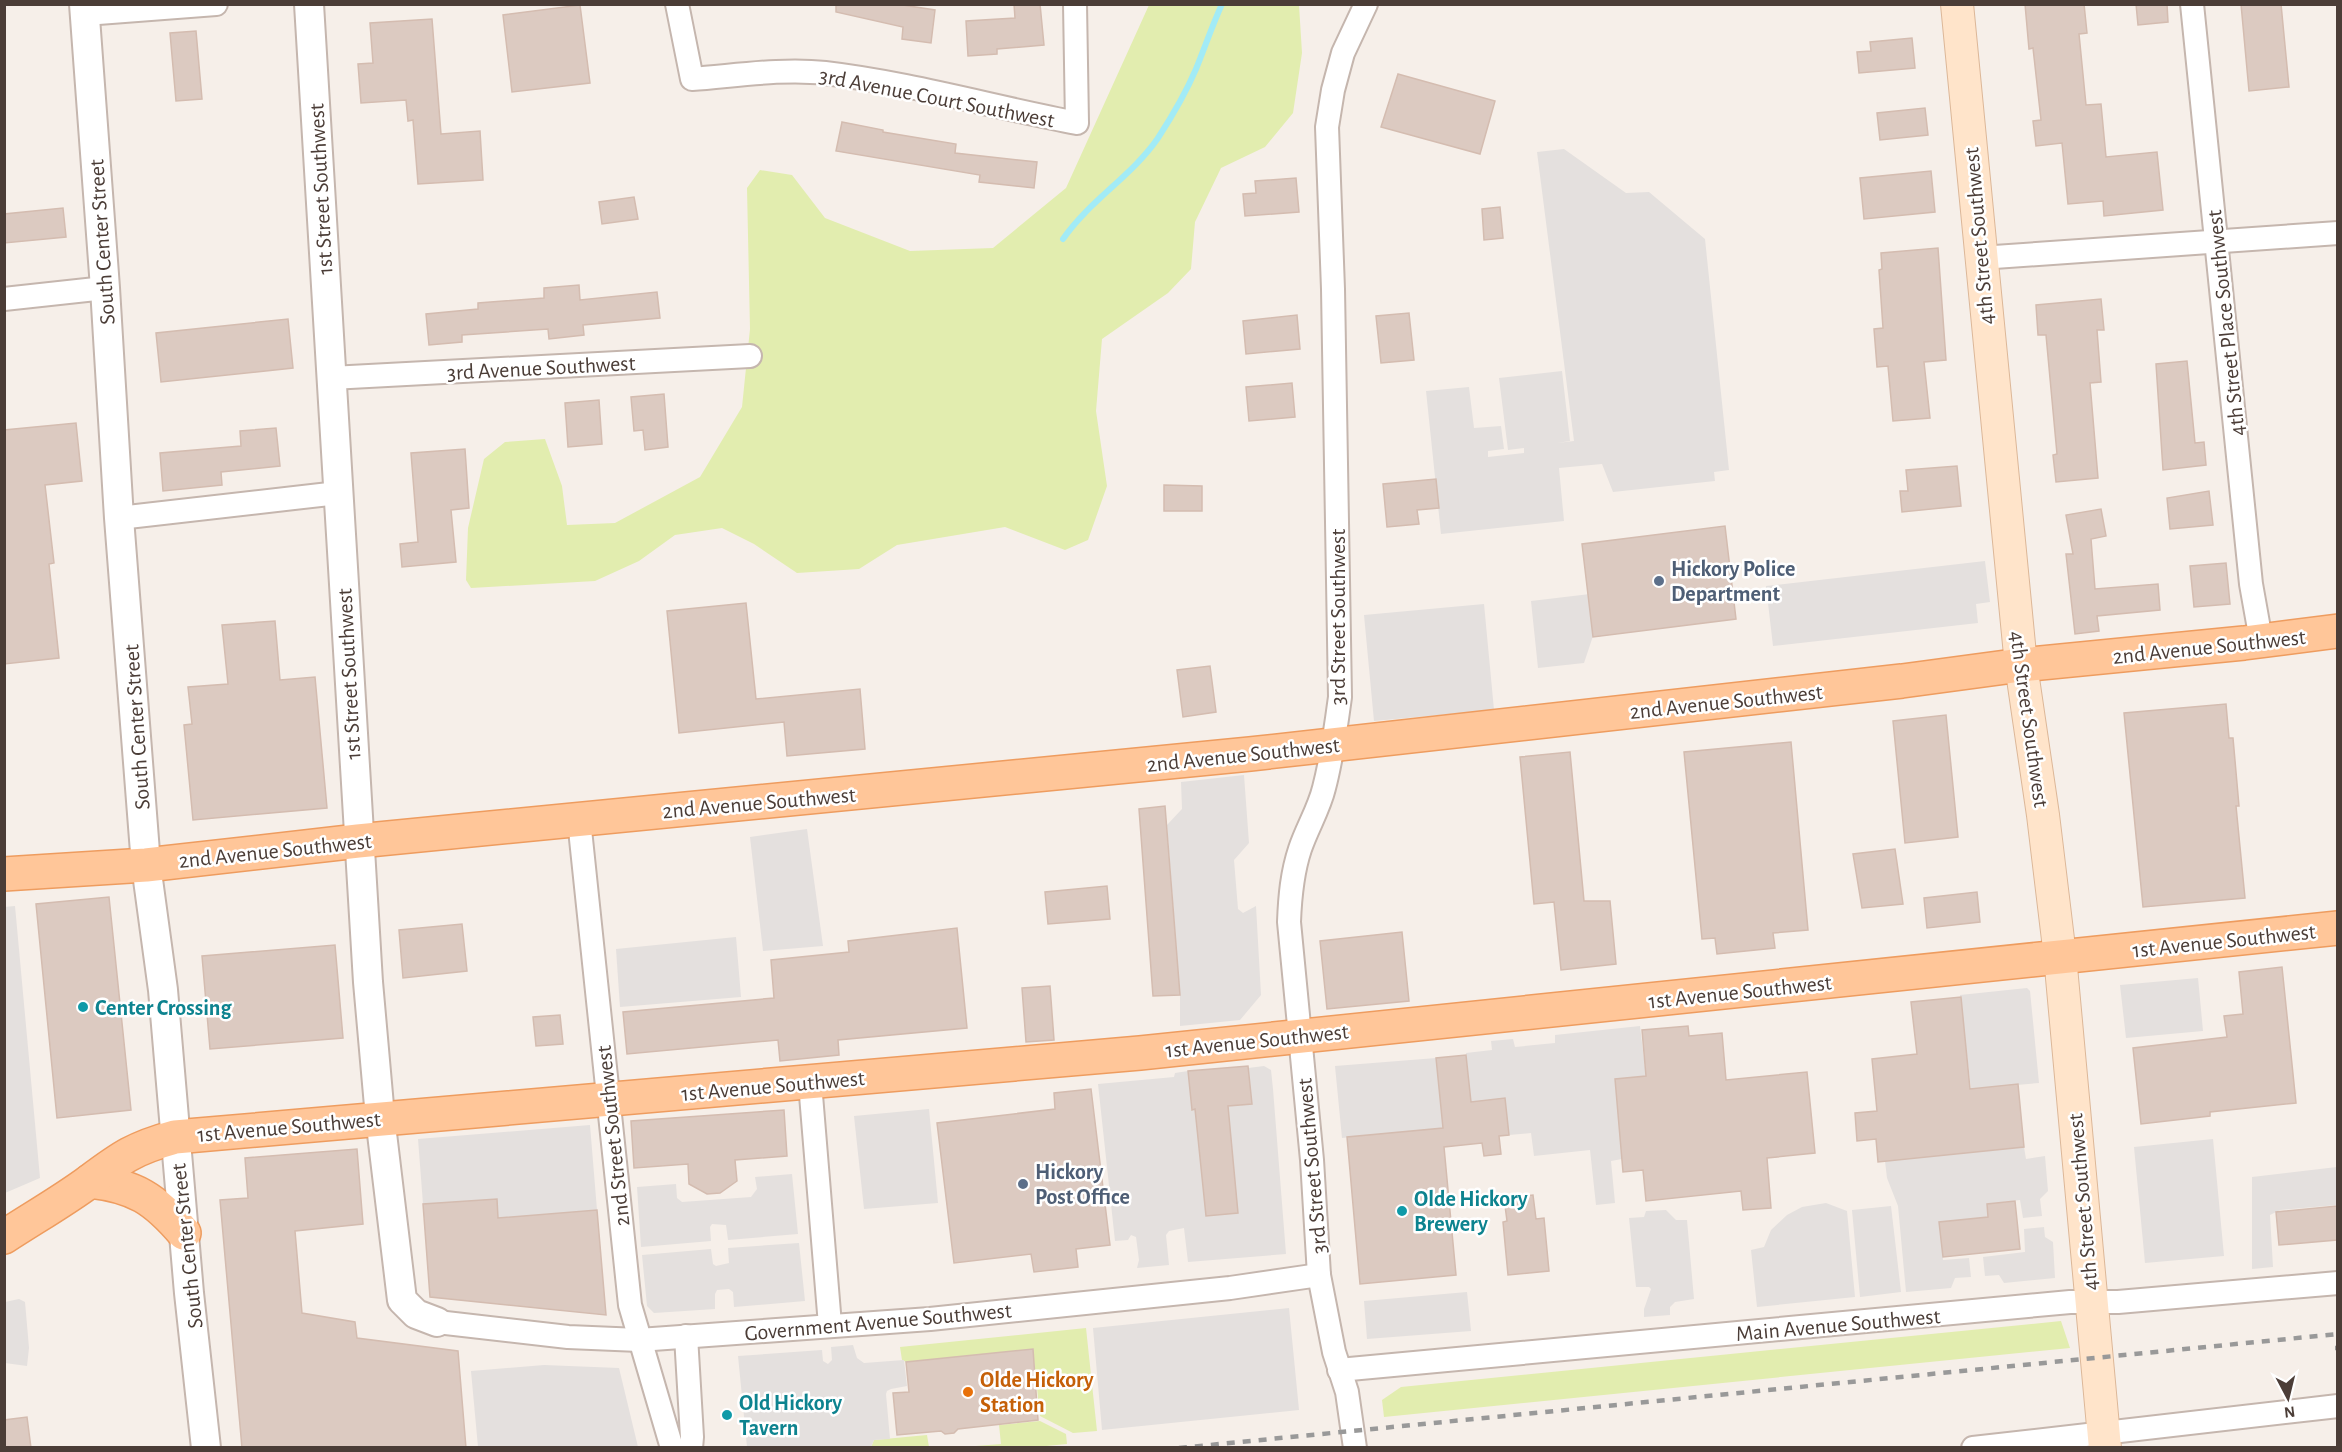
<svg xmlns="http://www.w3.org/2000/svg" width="2342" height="1452" font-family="'Alegreya Sans',sans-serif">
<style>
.green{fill:#e2edaf}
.parking{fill:#e4e0de;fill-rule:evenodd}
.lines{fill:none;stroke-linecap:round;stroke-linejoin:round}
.stream{stroke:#a2ebf6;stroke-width:6}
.building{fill:#dccac1;stroke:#d4bcb0;stroke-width:1.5}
.minor-casing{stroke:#c5b6ae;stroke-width:26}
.tertiary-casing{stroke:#c5b6ae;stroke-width:32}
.secondary-casing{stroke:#dcb798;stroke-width:34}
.primary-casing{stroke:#ee9c5f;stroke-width:36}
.minor{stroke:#fff;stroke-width:22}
.tertiary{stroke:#fff;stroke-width:28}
.secondary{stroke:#ffe4ca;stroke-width:32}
.primary{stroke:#ffc699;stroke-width:33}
.rail{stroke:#999;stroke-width:4.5;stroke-dasharray:8 8;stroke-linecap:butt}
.service-dot{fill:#5c6f8a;stroke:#fff;stroke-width:2}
.culture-dot{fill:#0f9aa8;stroke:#fff;stroke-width:2}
.food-dot{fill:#e8710a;stroke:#fff;stroke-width:2}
.labels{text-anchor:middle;stroke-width:5;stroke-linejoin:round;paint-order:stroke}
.street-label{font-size:22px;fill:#4b3d37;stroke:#fff}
.service-label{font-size:22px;font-weight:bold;fill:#4e5e75;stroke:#fff;text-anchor:start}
.culture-label{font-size:22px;font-weight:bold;fill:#0d838f;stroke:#fff;text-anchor:start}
.food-label{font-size:22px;font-weight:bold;fill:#c56008;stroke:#fff;text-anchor:start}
</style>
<rect width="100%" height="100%" fill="#f6efe9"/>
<g class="green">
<polygon points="1149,5 1299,5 1302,53 1293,113 1265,147 1221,168 1195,222 1191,269 1168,293 1102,339 1096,411 1107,486 1088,540 1065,550 1005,527 897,545 859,569 797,573 754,544 722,528 675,535 639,561 595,581 471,588 466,580 468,528 484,459 505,442 545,439 562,486 567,525 615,523 700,477 742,407 750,329 747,188 760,170 792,175 825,218 910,251 993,248 1066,188"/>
<polygon points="2061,1321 2070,1348 1384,1417 1382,1400 1401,1387"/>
<polygon points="1086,1328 1097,1431 1073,1433 1040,1416 1037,1388 1046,1387 1044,1373 1035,1373 1033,1349 906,1362 902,1360 900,1347"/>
<polygon points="1040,1421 1066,1434 1067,1444 1026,1448 963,1447 1001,1444 999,1425"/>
<polygon points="927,1435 929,1447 871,1447 874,1440"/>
</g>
<g class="parking">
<polygon points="1564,149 1626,193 1649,192 1705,239 1729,470 1714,472 1715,481 1613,492 1602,464 1559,468 1564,521 1441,534 1426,391 1469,387 1474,428 1501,426 1504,449 1488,451 1488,457 1524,453 1524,448 1508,450 1499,378 1562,371 1570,441 1557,443 1574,441 1537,152"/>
<polygon points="1985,561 1990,602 1976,604 1978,623 1773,646 1766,586"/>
<polygon points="1590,594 1594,633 1584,663 1538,668 1531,601"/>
<polygon points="1484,604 1494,710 1374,721 1364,615"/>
<polygon points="1244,775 1249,843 1234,860 1238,909 1243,913 1256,906 1261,995 1240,1020 1180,1026 1180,995 1167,825 1182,809 1181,782"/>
<polygon points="807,829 823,946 763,951 750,837"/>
<polygon points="15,906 40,1178 5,1193 4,907"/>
<polygon points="736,937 741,997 620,1007 616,949"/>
<polygon points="2198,978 2203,1031 2126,1038 2120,985"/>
<polygon points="2027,988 2030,991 2039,1083 1971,1089 1960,995"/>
<polygon points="1640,1026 1646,1076 1615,1080 1622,1159 1611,1161 1615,1203 1596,1205 1590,1150 1534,1156 1531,1133 1509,1135 1505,1099 1471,1102 1466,1053 1492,1050 1491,1041 1513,1039 1515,1047 1555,1043 1555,1035"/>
<polygon points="1436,1058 1443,1128 1342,1138 1335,1066"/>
<path d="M1264,1066L1271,1070L1273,1089L1286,1254L1188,1262L1184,1228L1169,1231L1166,1235L1169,1265L1137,1268L1139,1260L1136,1237L1131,1235L1128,1240L1115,1241L1098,1084L1174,1077L1175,1073L1188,1071L1192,1110L1251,1104L1248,1068ZM1229,1122L1238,1213L1206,1215L1197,1125Z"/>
<polygon points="929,1109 938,1203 864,1209 854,1116"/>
<polygon points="590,1125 597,1210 498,1218 497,1199 423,1204 418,1139"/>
<polygon points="2213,1139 2224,1256 2145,1263 2134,1147"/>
<polygon points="2024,1147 2026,1159 2045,1156 2048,1191 2040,1199 2042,1216 2023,1218 2020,1200 1987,1204 1988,1217 1940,1222 1943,1260 1969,1258 1971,1277 1955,1278 1951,1288 1906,1292 1898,1206 1887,1178 1885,1161"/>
<polygon points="2337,1167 2337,1205 2280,1210 2270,1215 2273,1267 2252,1269 2252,1177"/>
<polygon points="792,1174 798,1234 728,1240 726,1225 712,1224 710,1227 711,1241 641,1247 637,1187 676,1184 677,1198 682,1202 751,1197 757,1189 755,1177"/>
<polygon points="1826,1203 1847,1211 1855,1297 1757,1307 1751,1250 1764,1247 1771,1230 1787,1215 1802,1207"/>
<polygon points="1891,1206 1901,1292 1860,1297 1852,1210"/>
<polygon points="1666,1210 1676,1220 1687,1220 1694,1299 1675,1302 1670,1307 1670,1315 1644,1317 1644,1309 1651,1289 1649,1287 1636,1287 1629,1218 1644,1217 1646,1211"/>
<polygon points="2044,1227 2045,1237 2053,1242 2055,1278 2004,1283 1999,1275 1985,1276 1983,1257 2025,1252 2024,1229"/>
<polygon points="799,1243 805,1301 734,1307 733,1292 729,1289 717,1290 715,1294 715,1309 654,1313 647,1306 642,1255 711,1249 713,1264 716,1266 729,1263 728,1248"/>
<polygon points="1467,1292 1471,1331 1367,1339 1364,1301"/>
<polygon points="19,1299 25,1302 29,1348 27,1366 5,1363 5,1302"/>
<polygon points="1289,1308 1299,1410 1102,1430 1093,1328"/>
<polygon points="853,1345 857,1358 864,1363 904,1360 907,1386 891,1389 887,1391 886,1394 890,1439 874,1440 871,1447 747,1447 738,1356 822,1350 823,1361 828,1364 832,1360 831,1347"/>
<polygon points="544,1365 619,1368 638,1447 478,1447 471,1371"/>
</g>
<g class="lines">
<path class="stream" d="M1063,239C1090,200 1132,176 1158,138C1171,118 1187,90 1196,69C1205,47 1212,26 1222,4"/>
</g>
<g class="building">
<polygon points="836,4 896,4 935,10 931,43 902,39 903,27 836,12"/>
<polygon points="1014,4 1040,4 1044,45 997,49 997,54 968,56 966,21 1015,18"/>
<polygon points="2025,4 2084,4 2087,33 2079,34 2086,105 2101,104 2106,157 2157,152 2163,210 2104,216 2103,201 2068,204 2062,143 2036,146 2033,121 2041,120 2033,48 2029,49"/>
<polygon points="2136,4 2167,4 2168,22 2138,25"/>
<polygon points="2241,4 2281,4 2289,87 2249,91"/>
<polygon points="580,5 590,83 512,92 503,15"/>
<polygon points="432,19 441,134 480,131 483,180 418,184 413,120 408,121 406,100 361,103 358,64 373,63 370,23"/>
<polygon points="196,31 202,99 176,101 170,33"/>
<polygon points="1912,38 1915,68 1859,73 1857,52 1871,51 1870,42"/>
<polygon points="1398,74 1495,101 1480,154 1381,127"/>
<polygon points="1925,108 1928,135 1880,140 1877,113"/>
<polygon points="842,122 883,130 883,132 956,144 955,153 1037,162 1034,188 979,182 980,175 836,151"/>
<polygon points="1931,171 1935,212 1864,219 1860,178"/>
<polygon points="1296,178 1299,212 1245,216 1243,194 1256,193 1255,181"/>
<polygon points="634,197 638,219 602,224 599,202"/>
<polygon points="1500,207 1503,238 1484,240 1482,209"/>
<polygon points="63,208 66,237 4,243 4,214"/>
<polygon points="1938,248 1946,360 1924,362 1930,418 1893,421 1888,366 1877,367 1874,329 1883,328 1879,270 1882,269 1881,253"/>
<polygon points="579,285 580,300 657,292 660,318 583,325 584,335 549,339 548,329 462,335 462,342 429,345 426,314 478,309 478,303 544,298 544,288"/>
<polygon points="2101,299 2104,330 2097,330 2101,382 2090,383 2098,478 2056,482 2053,455 2057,454 2046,335 2038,335 2036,305"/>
<polygon points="1409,313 1414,360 1381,363 1376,316"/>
<polygon points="1297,315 1300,349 1246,354 1243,321"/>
<polygon points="288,319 293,368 161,382 156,333"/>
<polygon points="2187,361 2195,443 2204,442 2206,465 2163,470 2156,364"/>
<polygon points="1292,383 1295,417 1249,421 1246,387"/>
<polygon points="664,394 668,447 645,450 643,430 634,431 631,397"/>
<polygon points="599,400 602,444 568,447 565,403"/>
<polygon points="76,423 82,481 45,485 54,563 49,564 59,658 4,664 4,430"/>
<polygon points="276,428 280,466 221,472 222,485 163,491 160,453 241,446 240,431"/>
<polygon points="465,449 469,508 451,510 456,562 402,567 400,544 418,542 411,453"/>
<polygon points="1957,466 1961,506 1902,512 1900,491 1908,491 1906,470"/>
<polygon points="1436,479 1439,508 1417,510 1419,524 1387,527 1383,484"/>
<polygon points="1164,485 1202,486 1202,511 1164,511"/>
<polygon points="2209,491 2213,525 2170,529 2167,498"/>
<polygon points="2101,509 2106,536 2091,539 2095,589 2158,584 2160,610 2097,616 2099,631 2075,634 2066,554 2073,554 2066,515"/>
<polygon points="1725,526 1736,619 1593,637 1582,544"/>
<polygon points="2226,563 2230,604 2194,607 2190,566"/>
<polygon points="746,603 756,699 860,689 865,749 787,756 784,722 679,733 667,611"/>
<polygon points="275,621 280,680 315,677 327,808 193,820 184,725 192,724 188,687 228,684 222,625"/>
<polygon points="1210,666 1216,712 1183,717 1177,670"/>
<polygon points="2226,704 2229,738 2233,738 2239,806 2236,806 2245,898 2143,907 2124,713"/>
<polygon points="1946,715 1958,837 1905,843 1893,721"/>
<polygon points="1791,742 1808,930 1773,933 1775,948 1717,954 1715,938 1702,939 1684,752"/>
<polygon points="1570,752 1584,901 1610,901 1616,964 1561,970 1554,902 1534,904 1520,757"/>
<polygon points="1165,806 1180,995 1153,996 1139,809"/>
<polygon points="1895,849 1903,904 1862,908 1853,854"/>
<polygon points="1107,886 1110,919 1048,924 1045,892"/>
<polygon points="1977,892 1980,922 1927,928 1924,898"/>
<polygon points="109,897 131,1110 57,1118 36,904"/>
<polygon points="462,924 467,971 403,978 399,930"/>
<polygon points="957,928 967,1028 838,1040 839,1055 780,1061 778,1040 627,1054 623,1012 774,998 771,960 849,952 848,941"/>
<polygon points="1402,932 1409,1001 1327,1009 1320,941"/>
<polygon points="335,945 343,1038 210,1049 202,956"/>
<polygon points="2282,967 2296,1103 2210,1112 2210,1116 2141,1124 2133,1048 2227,1037 2224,1016 2243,1014 2239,972"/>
<polygon points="1050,986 1054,1040 1026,1042 1022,988"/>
<polygon points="1961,997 1970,1089 2018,1084 2024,1147 1878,1162 1876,1139 1857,1141 1855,1113 1877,1111 1872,1059 1917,1054 1911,1002"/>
<polygon points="560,1015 563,1044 536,1046 533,1017"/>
<polygon points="1688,1026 1689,1036 1722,1033 1726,1080 1807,1072 1815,1153 1767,1158 1771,1208 1743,1210 1741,1191 1646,1201 1643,1170 1623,1172 1615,1079 1646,1076 1642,1030"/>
<polygon points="1466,1055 1471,1102 1505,1098 1509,1135 1499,1136 1501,1154 1484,1156 1482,1143 1444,1147 1456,1275 1360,1284 1347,1137 1443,1128 1436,1058"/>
<polygon points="1248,1066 1252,1104 1228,1106 1238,1213 1206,1216 1195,1109 1192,1110 1188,1071"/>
<polygon points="1091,1089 1110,1245 1076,1249 1078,1267 1034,1272 1031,1254 954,1263 937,1123 1055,1109 1054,1093"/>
<polygon points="784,1110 787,1156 735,1160 737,1181 720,1193 707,1194 689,1184 688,1164 634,1168 631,1121"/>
<polygon points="357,1149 363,1224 295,1231 302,1313 355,1322 357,1338 458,1351 466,1448 242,1448 220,1200 248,1198 245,1158"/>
<polygon points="1533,1195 1536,1219 1544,1218 1549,1271 1508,1275 1503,1222 1507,1221 1504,1198"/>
<polygon points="497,1199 498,1218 597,1210 606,1315 430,1297 423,1204"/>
<polygon points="2015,1201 2020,1249 1943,1257 1939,1222 1988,1217 1987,1204"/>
<polygon points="2337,1206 2337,1240 2279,1245 2276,1212"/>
<polygon points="1033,1349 1038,1420 958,1429 954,1433 945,1434 941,1431 897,1435 893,1393 909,1392 906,1362"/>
<polygon points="27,1417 31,1448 4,1448 4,1420"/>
</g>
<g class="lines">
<defs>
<g id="minor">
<path d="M677,4L692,79C734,76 783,68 825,73C910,83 993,107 1077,123L1075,4"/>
<polyline points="2192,4 2251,584 2261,640"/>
<polyline points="85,14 216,4"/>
<polyline points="1980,258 2338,233"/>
<polyline points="4,299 105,288"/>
<polyline points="331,378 750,356"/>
<polyline points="119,518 338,493"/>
<polyline points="579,820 630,1305 672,1448"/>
<polyline points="810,1083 830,1325"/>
<polyline points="437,1322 568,1337 639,1340 930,1319 1230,1288 1319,1275"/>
<polyline points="686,1336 692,1437 691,1448"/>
<polyline points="1339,1370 2070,1302 2118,1302 2338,1283"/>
<path d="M1355,1448L1347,1392L1334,1352L1319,1275L1312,1160L1289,922C1290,896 1292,873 1300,849C1307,828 1319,809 1324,788C1332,758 1336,727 1340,697L1333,289L1327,127L1333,90L1343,53L1366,4"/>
<polyline points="1973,1448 2338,1406"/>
</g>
<g id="tertiary">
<polyline points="84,4 105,288 119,518 146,865 163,990 189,1293 206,1448"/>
<polyline points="309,4 368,982 380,1117 402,1300 416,1314 437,1322"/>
</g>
<polyline id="secondary" points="1957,4 2021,665 2043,815 2060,956 2105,1448"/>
<g id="primary">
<polyline points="4,874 146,865 358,841 1250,754 1902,681 2021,665 2244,643 2338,631"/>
<path d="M90,1181C135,1186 155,1199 184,1233"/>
<path d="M4,1237C33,1218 63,1201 90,1181C122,1157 135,1148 175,1137L1140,1053L2338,928"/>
</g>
</defs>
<use href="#minor" class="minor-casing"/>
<use href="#tertiary" class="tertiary-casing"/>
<use href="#secondary" class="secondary-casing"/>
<use href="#primary" class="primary-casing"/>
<use href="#minor" class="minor"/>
<use href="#tertiary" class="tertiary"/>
<use href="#secondary" class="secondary"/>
<use href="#primary" class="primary"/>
<g class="rail">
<polyline points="2335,1348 2338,1348"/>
<polyline points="1179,1448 2338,1334"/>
</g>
</g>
<g class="service-dot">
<circle cx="1659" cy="581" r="6"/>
<circle cx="1023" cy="1184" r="6"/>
</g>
<g class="culture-dot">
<circle cx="83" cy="1007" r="6"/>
<circle cx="1402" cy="1211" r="6"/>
<circle cx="727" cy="1415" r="6"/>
</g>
<circle class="food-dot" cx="968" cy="1392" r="6"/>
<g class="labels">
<g class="street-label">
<text transform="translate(937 97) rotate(11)" y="8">3rd Avenue Court Southwest</text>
<text transform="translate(320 189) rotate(-93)" y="8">1st Street Southwest</text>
<text transform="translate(1978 236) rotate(-95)" y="8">4th Street Southwest</text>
<text transform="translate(101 242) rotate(-94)" y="8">South Center Street</text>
<text transform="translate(2225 323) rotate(-96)" y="8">4th Street Place Southwest</text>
<text transform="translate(541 367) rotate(-3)" y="8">3rd Avenue Southwest</text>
<text transform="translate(1337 617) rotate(-90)" y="8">3rd Street Southwest</text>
<text transform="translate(2209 646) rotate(-6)" y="8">2nd Avenue Southwest</text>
<text transform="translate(348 674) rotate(-93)" y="8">1st Street Southwest</text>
<text transform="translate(1726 701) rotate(-6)" y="8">2nd Avenue Southwest</text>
<text transform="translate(2030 719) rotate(82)" y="8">4th Street Southwest</text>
<text transform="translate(136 727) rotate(-94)" y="8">South Center Street</text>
<text transform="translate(1243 754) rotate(-6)" y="8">2nd Avenue Southwest</text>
<text transform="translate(759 802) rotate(-5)" y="8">2nd Avenue Southwest</text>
<text transform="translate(275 850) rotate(-6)" y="8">2nd Avenue Southwest</text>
<text transform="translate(2224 940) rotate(-6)" y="8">1st Avenue Southwest</text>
<text transform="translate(1740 991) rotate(-6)" y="8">1st Avenue Southwest</text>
<text transform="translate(1257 1040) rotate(-6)" y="8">1st Avenue Southwest</text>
<text transform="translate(773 1085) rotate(-5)" y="8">1st Avenue Southwest</text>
<text transform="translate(289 1126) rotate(-5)" y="8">1st Avenue Southwest</text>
<text transform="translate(612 1136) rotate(-96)" y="8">2nd Street Southwest</text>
<text transform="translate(1311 1166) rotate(-95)" y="8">3rd Street Southwest</text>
<text transform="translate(2082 1202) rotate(-95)" y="8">4th Street Southwest</text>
<text transform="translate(186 1246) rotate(-96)" y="8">South Center Street</text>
<text transform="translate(878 1321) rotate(-5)" y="8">Government Avenue Southwest</text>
<text transform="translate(1838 1324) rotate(-5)" y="8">Main Avenue Southwest</text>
</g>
<g class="service-label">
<text x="1671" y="576">Hickory Police<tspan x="1671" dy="25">Department</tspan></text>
<text x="1035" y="1179">Hickory<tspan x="1035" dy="25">Post Office</tspan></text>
</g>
<g class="culture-label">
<text x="95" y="1015">Center Crossing</text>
<text x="1414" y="1206">Olde Hickory<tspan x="1414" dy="25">Brewery</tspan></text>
<text x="739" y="1410">Old Hickory<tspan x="739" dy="25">Tavern</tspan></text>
</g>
<g class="food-label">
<text x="980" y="1387">Olde Hickory<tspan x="980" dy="25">Station</tspan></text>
</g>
</g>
<rect width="2342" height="1452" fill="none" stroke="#4b3d37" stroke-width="12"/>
<g transform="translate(2288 1398) rotate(173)" stroke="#ffffff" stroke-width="4.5" paint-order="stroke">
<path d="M0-4.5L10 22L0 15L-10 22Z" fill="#4b3d37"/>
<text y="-9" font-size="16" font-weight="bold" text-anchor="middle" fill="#4b3d37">N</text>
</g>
</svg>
